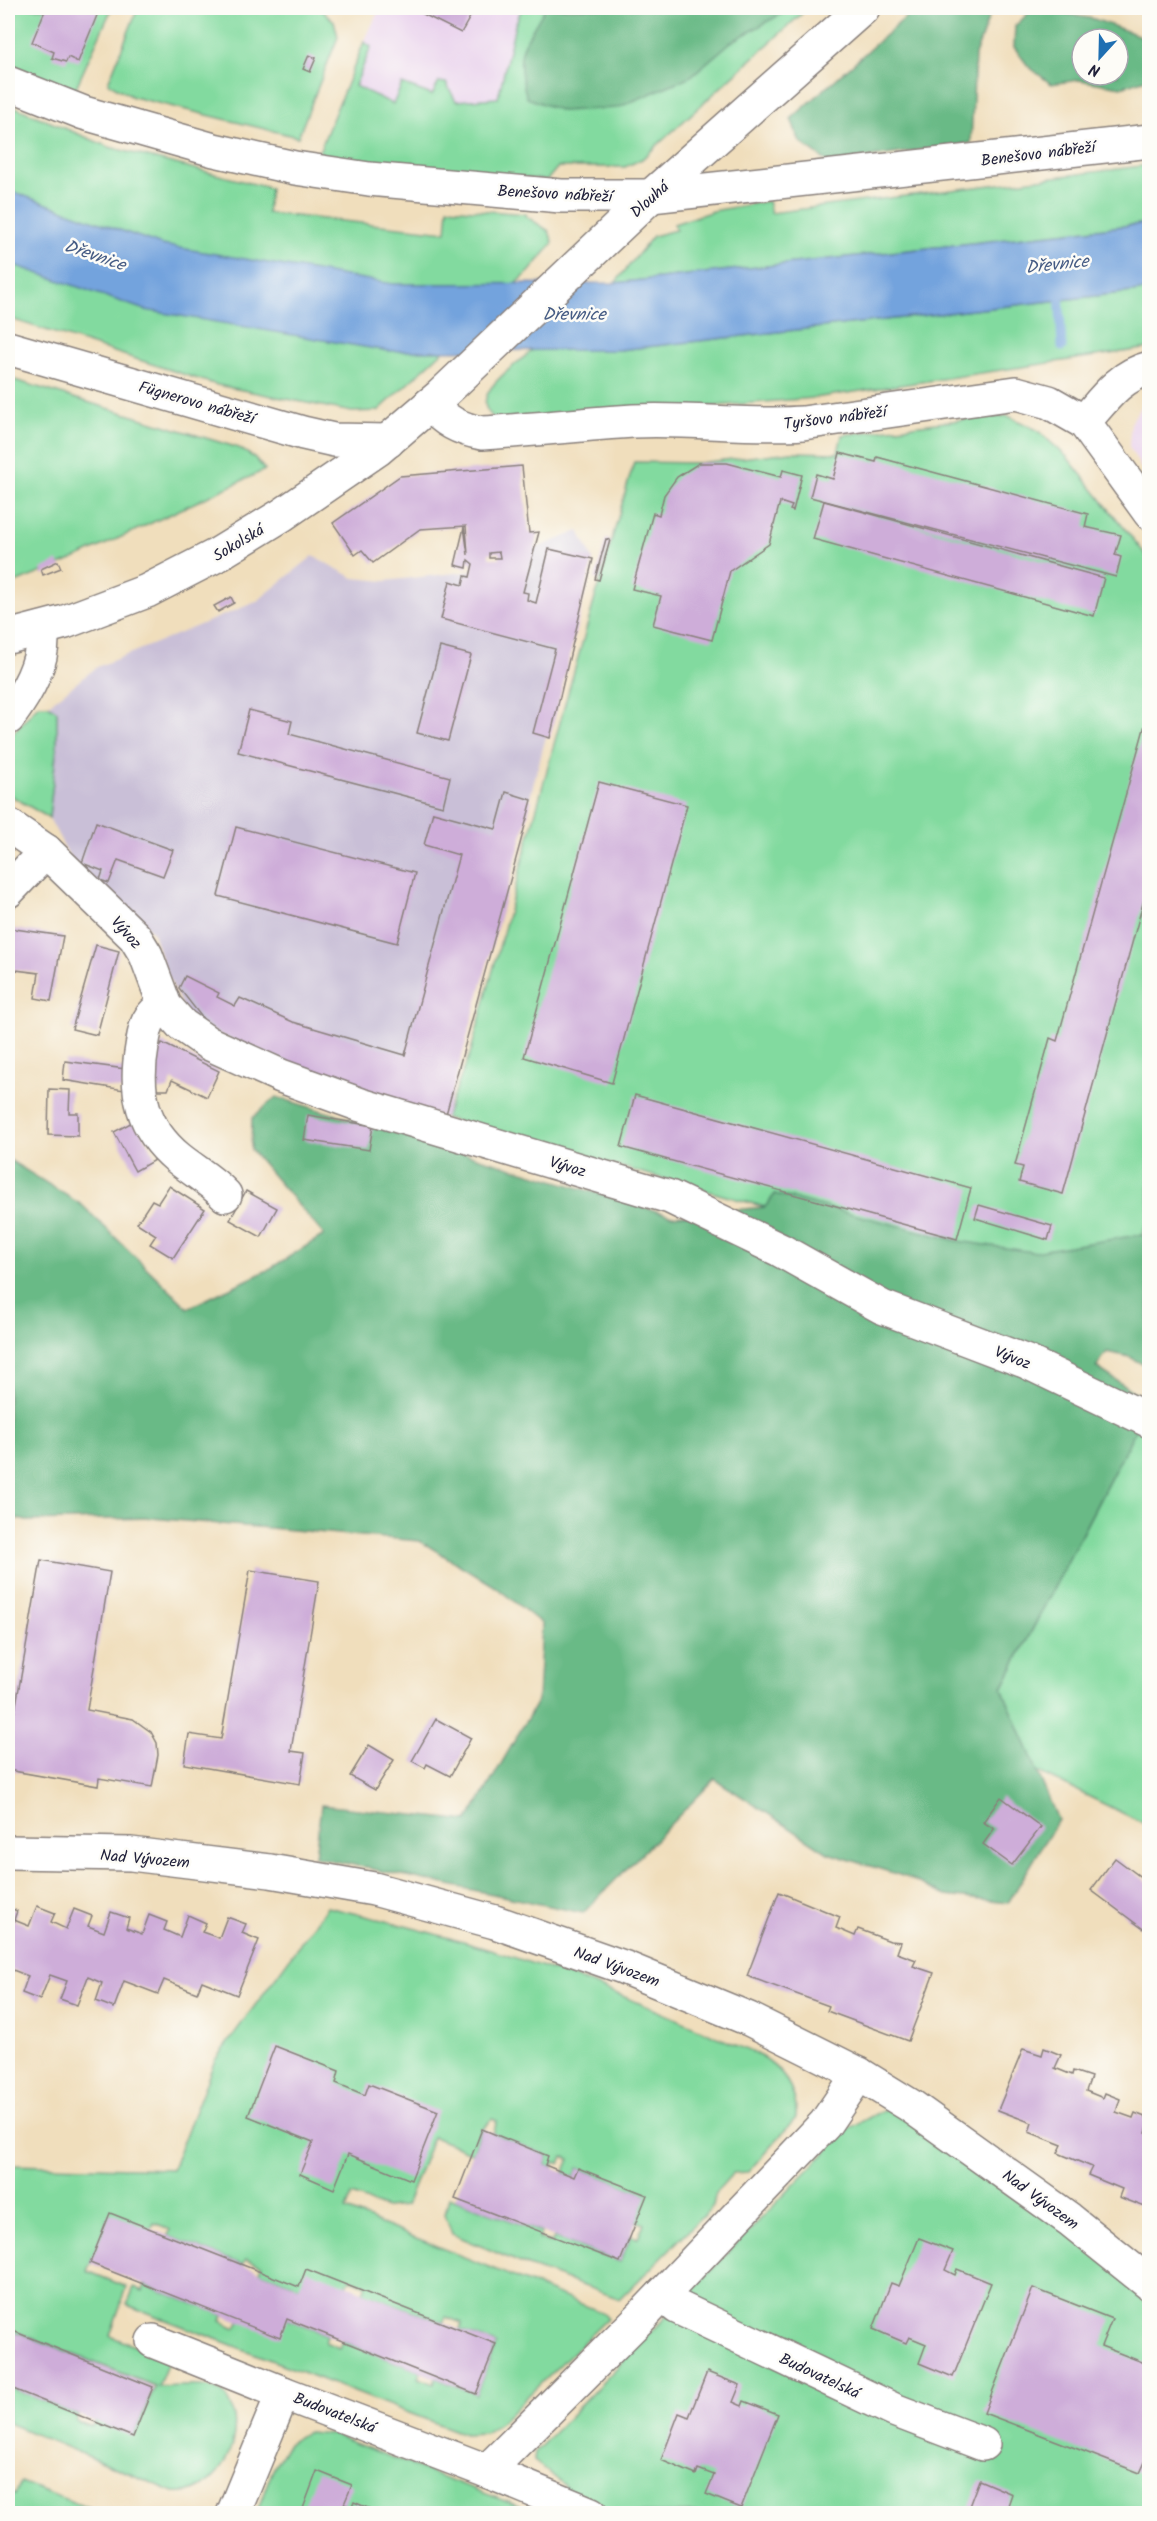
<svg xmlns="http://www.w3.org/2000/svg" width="1157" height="2521" font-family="Kalam,sans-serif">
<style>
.built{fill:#e9d2ed}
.industrial{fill:#c9bfd7}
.green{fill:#82da9f;stroke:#527e6d;stroke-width:1.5}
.forest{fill:#69ba86;stroke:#466e60;stroke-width:1.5;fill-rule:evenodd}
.water{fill:#73a3dd;stroke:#4a628c;stroke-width:1.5}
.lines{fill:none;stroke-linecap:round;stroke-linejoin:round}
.stream{stroke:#73a3dd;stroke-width:9}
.building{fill:#ceadd9;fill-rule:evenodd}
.street-casing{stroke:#89807c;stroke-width:36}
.primary-casing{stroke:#89807c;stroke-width:36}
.street{stroke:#fff;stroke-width:33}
.primary{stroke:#fff;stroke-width:33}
.labels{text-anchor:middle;stroke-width:5;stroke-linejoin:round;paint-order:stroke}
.street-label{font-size:16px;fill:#22223b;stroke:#fdfcf7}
.water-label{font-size:18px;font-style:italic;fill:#465c84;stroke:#fdfcf7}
</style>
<rect width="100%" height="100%" fill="#fdfcf7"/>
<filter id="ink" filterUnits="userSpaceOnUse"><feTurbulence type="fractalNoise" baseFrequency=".0167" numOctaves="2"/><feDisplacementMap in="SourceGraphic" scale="12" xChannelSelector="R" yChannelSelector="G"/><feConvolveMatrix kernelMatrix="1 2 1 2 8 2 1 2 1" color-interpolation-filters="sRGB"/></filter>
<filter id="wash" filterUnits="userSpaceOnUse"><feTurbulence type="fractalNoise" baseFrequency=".008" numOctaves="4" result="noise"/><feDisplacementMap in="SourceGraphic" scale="24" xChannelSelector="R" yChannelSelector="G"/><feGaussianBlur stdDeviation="1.35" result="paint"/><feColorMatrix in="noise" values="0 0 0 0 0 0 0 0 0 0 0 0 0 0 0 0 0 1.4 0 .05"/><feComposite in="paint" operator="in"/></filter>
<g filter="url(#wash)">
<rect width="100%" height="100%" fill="#f0debc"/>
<g class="built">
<polygon points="380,8 522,8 515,25 498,98 456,101 446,84 432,95 393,105 355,86 371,47 364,42"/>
<polygon points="1149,399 1149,473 1141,468 1129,446 1131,423 1142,404"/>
</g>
<polygon class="industrial" points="579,531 593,559 445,1118 280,1065 188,1019 163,965 153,932 72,861 49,818 57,745 57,711 48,705 97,667 256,602 313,556 354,578 385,581 482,570"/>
<g class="green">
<polygon points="8,8 112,8 73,94 8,63"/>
<polygon points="138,8 319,8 334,21 338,37 298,137 133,97 108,83"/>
<polygon points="522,8 808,8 642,159 625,167 558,167 547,180 316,159 364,42 371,47 355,86 393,104 402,84 432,95 439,82 446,83 456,101 498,98 515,25"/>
<polygon points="8,104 109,147 270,188 267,213 446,232 448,208 526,214 527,217 549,231 553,243 530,271 378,411 352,412 217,385 8,318"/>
<polygon points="1149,165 1149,223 615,283 653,236 676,230 674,224 713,211 768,201 771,213"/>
<path d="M1149,290V348L814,398L503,423C457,402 513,367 533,350H619Z"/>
<polygon points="8,378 239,448 255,458 265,470 74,559 8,586"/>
<polygon points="1008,416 1037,430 1067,457 1150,560 1149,1220 1100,1322 765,1207 445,1118 471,1051 569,689 634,462 699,463 791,452 838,453 842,435 984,417"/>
<polygon points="38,705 48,705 57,711 57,745 49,818 8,794 8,739"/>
<polygon points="1137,1427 1150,1434 1149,1826 975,1741"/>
<path d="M327,1907C420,1928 512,1954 602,1988C654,2008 705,2032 757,2054C781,2068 798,2089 796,2118L748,2172L733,2173L716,2192L713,2206L620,2299L528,2266L452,2234L445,2214L449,2197L541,2232L539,2238L552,2243L554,2237L620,2262L631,2236L638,2238L644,2224L636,2221L646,2195L578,2168L574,2177L564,2173L570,2159L563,2156L560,2164L555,2162L552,2168L545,2165L548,2156L493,2134L497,2121L492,2119L481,2130L473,2153L433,2137L406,2206L386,2208L352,2195L346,2210L604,2313L608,2318L501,2422L485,2433L464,2434L127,2305L134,2287L143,2291L145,2285L223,2315L221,2321L236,2328L239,2322L287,2319L327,2335L325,2342L339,2348L342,2341L421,2372L418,2378L434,2384L436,2378L476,2394L496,2344L460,2330L462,2323L446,2317L443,2323L363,2292L366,2285L350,2279L347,2286L299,2287L260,2272L262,2265L246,2259L243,2265L168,2236L170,2229L154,2223L151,2230L110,2214L87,2271L127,2287L110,2336L169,2360L158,2387C174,2387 193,2384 209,2387C257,2396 233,2498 174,2492L8,2423V2387L78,2415L76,2421L92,2427L95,2421L133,2436L155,2386L8,2329V2165L172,2169L215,2060Z"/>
<polygon points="911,2106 1149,2284 1149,2513 556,2513 566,2486 534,2461 535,2452 848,2129 883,2110"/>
<path d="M308,2432L331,2434L536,2513L256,2514C268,2485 276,2443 308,2432Z"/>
<polygon points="21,2482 101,2513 8,2513 8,2491 15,2494"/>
</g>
<g class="forest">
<path d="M545,8H792L731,42L691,76L617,108L562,111L527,98C513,50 523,48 545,8Z"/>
<polygon points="916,8 992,8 975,55 971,143 829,163 800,142 791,119"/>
<path d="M1034,8L1094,19L1149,39V78L1121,87L1079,80L1051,84L1028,66L1014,47L1015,26ZM1082,39H1118V75H1082Z"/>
<polygon points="276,1097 673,1216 765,1207 775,1194 958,1241 1033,1252 1138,1235 1149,1236 1149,1368 1130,1357 1107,1352 1096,1367 1149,1402 1149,1417 1137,1427 1002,1688 1058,1820 1008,1903 946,1896 906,1877 828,1853 715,1779 583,1913 315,1857 321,1805 468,1821 538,1700 542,1624 496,1587 420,1541 151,1518 27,1521 8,1517 8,1159 82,1205 188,1308 268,1270 324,1235 251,1150 252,1118"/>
</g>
<polygon class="water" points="8,190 162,245 393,284 615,283 1150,223 1149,290 619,350 388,351 145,310 8,263"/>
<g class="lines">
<polyline class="stream" points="1059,289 1062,347"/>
</g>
<g id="blocks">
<g class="building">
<polygon points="46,8 100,8 78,62 68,57 66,62 52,58 54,52 32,42"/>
<polygon points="411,8 475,8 461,33"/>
<polygon points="309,55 316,58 310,72 303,69"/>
<polygon points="840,453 876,462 877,457 1088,514 1085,527 1121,535 1115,555 1121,557 1116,577 810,497 816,474 833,479"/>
<polygon points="699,463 727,463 781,477 783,470 802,475 793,511 790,510 792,506 780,502 769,544 730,571 712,640 653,625 661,596 632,589 653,513 659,515 664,495 677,477"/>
<path d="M522,466L529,533L539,532L523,592L528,593L527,600L536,603L549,549L593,559L550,738L533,733L555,649L441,619L450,581L463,585L465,576L470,577L473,564L468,560L467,568L455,565L464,527L468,555L466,526L420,529L373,563L362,550L355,555L333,523L400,476ZM499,552L500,558H489V553Z"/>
<polygon points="824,501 1104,578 1094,616 813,539"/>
<polygon points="606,539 610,540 599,580 595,579"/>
<polygon points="58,561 61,568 43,575 41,569"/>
<polygon points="231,597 234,603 218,612 214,606"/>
<polygon points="440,647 471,655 448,741 417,733"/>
<polygon points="1150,707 1150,878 1063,1194 1019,1182 1023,1167 1015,1165 1050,1038 1057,1041"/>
<polygon points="249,710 292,721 289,734 450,777 443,806 238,752"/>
<polygon points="599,782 687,805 612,1083 524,1057"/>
<polygon points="506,792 532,800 445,1118 390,1102 221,1034 204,1020 179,988 185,976 219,993 217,997 235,1006 240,998 293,1022 405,1055 459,855 424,845 433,812 496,829"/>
<polygon points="96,822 173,850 163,876 118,860 109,883 100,880 103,871 82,863"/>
<polygon points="236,827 415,873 397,943 218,896"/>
<polygon points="8,928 63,936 51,1001 35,998 39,973 8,969"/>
<polygon points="96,945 119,951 97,1035 72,1029"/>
<polygon points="162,1043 219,1071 207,1097 172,1080 168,1090 150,1090 149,1069"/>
<polygon points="65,1061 133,1070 130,1091 63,1080"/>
<polygon points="49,1089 70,1090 69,1113 78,1113 78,1136 48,1135"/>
<polygon points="635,1095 971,1188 957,1239 621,1147"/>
<polygon points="308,1115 373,1126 369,1150 304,1140"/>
<polygon points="136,1120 156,1159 135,1171 114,1132"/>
<polygon points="169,1186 205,1209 173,1258 150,1244 156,1235 137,1223 152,1200 158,1203"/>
<polygon points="246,1191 277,1208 261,1237 230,1220"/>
<polygon points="979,1205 1052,1226 1048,1240 975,1218"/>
<polygon points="41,1560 110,1572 87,1710 133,1719 151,1732 157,1743 158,1755 152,1787 99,1778 98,1786 8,1770 8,1710 15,1711"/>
<polygon points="250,1570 319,1581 291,1751 305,1753 300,1784 184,1764 189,1734 221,1739"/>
<polygon points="436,1719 471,1738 450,1776 427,1764 425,1768 412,1761"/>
<polygon points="369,1745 394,1760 375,1790 350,1776"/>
<polygon points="1001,1797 1041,1827 1012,1865 983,1844 994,1829 983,1822"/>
<polygon points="1115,1858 1150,1884 1150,1934 1091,1890"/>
<polygon points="779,1892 840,1917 836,1928 855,1936 858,1929 890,1941 901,1942 897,1953 916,1960 913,1966 934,1973 908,2041 827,2011 829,2006 747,1976"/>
<polygon points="37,1906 55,1913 51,1922 66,1929 74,1909 92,1916 88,1926 104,1932 111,1912 129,1918 126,1928 142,1934 149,1915 167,1922 164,1930 180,1937 188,1915 206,1923 202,1932 219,1938 227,1917 246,1924 242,1933 259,1940 237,1995 202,1981 197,1993 164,1980 158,1994 124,1981 114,2008 96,2001 102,1983 88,1977 77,2005 60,1999 67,1981 50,1975 40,2000 22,1993 28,1976 13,1970 8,1983 8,1907 17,1911 14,1920 29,1926"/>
<polygon points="275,2046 339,2071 336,2083 365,2095 369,2084 438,2111 411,2180 348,2154 334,2189 300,2174 313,2142 248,2116"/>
<polygon points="1044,2048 1061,2055 1055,2068 1072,2075 1073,2071 1091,2077 1086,2091 1103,2098 1105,2093 1120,2099 1116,2112 1133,2118 1135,2113 1150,2119 1146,2133 1150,2135 1150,2209 1119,2197 1122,2189 1088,2175 1092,2167 1058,2153 1062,2145 1029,2132 1032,2123 998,2110 1023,2049 1042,2055"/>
<polygon points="482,2129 548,2156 545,2165 574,2177 578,2168 647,2195 620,2262 455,2199"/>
<polygon points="110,2213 299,2287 306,2269 496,2344 476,2394 287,2319 280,2338 90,2263"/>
<polygon points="919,2238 953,2251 945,2270 955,2275 957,2269 991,2283 953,2377 919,2363 926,2344 909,2337 906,2343 873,2329 891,2283 899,2286"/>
<polygon points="1033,2288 1112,2319 1101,2346 1150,2365 1150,2451 1140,2473 984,2413"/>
<polygon points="8,2329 153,2387 133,2437 8,2387"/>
<polygon points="707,2372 740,2385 733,2402 742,2406 744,2401 778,2414 741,2508 706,2494 714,2475 698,2469 696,2475 661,2460 679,2413 689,2417"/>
<polygon points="317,2471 352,2485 344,2504 352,2507 354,2502 382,2514 301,2514"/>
<polygon points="979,2480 1012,2494 1005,2514 966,2514"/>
</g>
</g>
</g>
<g filter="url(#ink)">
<use href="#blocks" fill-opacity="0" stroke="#89807c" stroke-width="1.5"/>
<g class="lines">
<defs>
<g id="street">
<polyline points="8,83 84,113 214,150 295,168 369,179 561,196 651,196 1150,141"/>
<polyline points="8,348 303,433 334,440 388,441"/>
<path d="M430,404C445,421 459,429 482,433C532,430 583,424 633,421C690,418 747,427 803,423L1016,393L1049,402L1084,422L1150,513"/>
<path d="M1084,422C1104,399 1119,376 1150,368"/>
<path d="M8,718C26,694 47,660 41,629"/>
<polyline points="8,825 46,851 135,937 146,955 165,1006 182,1025 208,1043 281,1076 361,1105 670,1197 780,1250 882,1307 1027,1362 1150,1421"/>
<polyline points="8,891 46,851"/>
<path d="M165,1006C146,1015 145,1029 142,1047C134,1092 142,1128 178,1158C194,1171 211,1180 225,1195"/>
<polyline points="8,1852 131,1854 270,1871 374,1889 495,1922 623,1967 749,2019 859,2074 911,2106 1069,2219 1150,2284"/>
<polyline points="663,2294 677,2307 894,2410 983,2444"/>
<polyline points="153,2341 283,2393"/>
<polyline points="487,2471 591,2514"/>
<polyline points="233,2514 283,2393 487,2471 642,2316 825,2124 859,2074"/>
</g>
<polyline id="primary" points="8,637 65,622 147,591 215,556 282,515 377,450 440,396 651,196 863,8"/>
</defs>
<use href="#street" class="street-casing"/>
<use href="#primary" class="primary-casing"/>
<use href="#street" class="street"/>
<use href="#primary" class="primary"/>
</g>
</g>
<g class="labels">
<g class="street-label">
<text transform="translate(1038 153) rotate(-7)" y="6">Benešovo nábřeží</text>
<text transform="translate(555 193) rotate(3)" y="6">Benešovo nábřeží</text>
<text transform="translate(649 199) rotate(-42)" y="6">Dlouhá</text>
<text transform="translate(197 402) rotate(16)" y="6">Fügnerovo nábřeží</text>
<text transform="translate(835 417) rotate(-7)" y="6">Tyršovo nábřeží</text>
<text transform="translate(238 542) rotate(-31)" y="6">Sokolská</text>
<text transform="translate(127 932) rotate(49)" y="6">Vývoz</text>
<text transform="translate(568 1166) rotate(17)" y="6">Vývoz</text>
<text transform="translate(1013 1357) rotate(22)" y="6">Vývoz</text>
<text transform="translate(145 1858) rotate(5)" y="6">Nad Vývozem</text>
<text transform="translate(617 1966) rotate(20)" y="6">Nad Vývozem</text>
<text transform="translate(1041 2199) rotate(36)" y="6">Nad Vývozem</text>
<text transform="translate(820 2375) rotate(25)" y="6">Budovatelská</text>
<text transform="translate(335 2412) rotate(21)" y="6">Budovatelská</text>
</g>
<g class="water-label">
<text transform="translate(95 255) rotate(19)" y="6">Dřevnice</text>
<text transform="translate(1057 264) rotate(-6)" y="6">Dřevnice</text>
<text x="574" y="320">Dřevnice</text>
</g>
</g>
<rect width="1157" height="2521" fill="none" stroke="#fdfcf7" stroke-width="30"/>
<g transform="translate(1100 57) rotate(202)"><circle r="28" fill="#fdfcf7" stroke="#a5a5ac" stroke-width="1.5"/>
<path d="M0-4.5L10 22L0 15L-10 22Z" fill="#1f6fb2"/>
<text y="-9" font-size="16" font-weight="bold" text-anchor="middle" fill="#22223b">N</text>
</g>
</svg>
